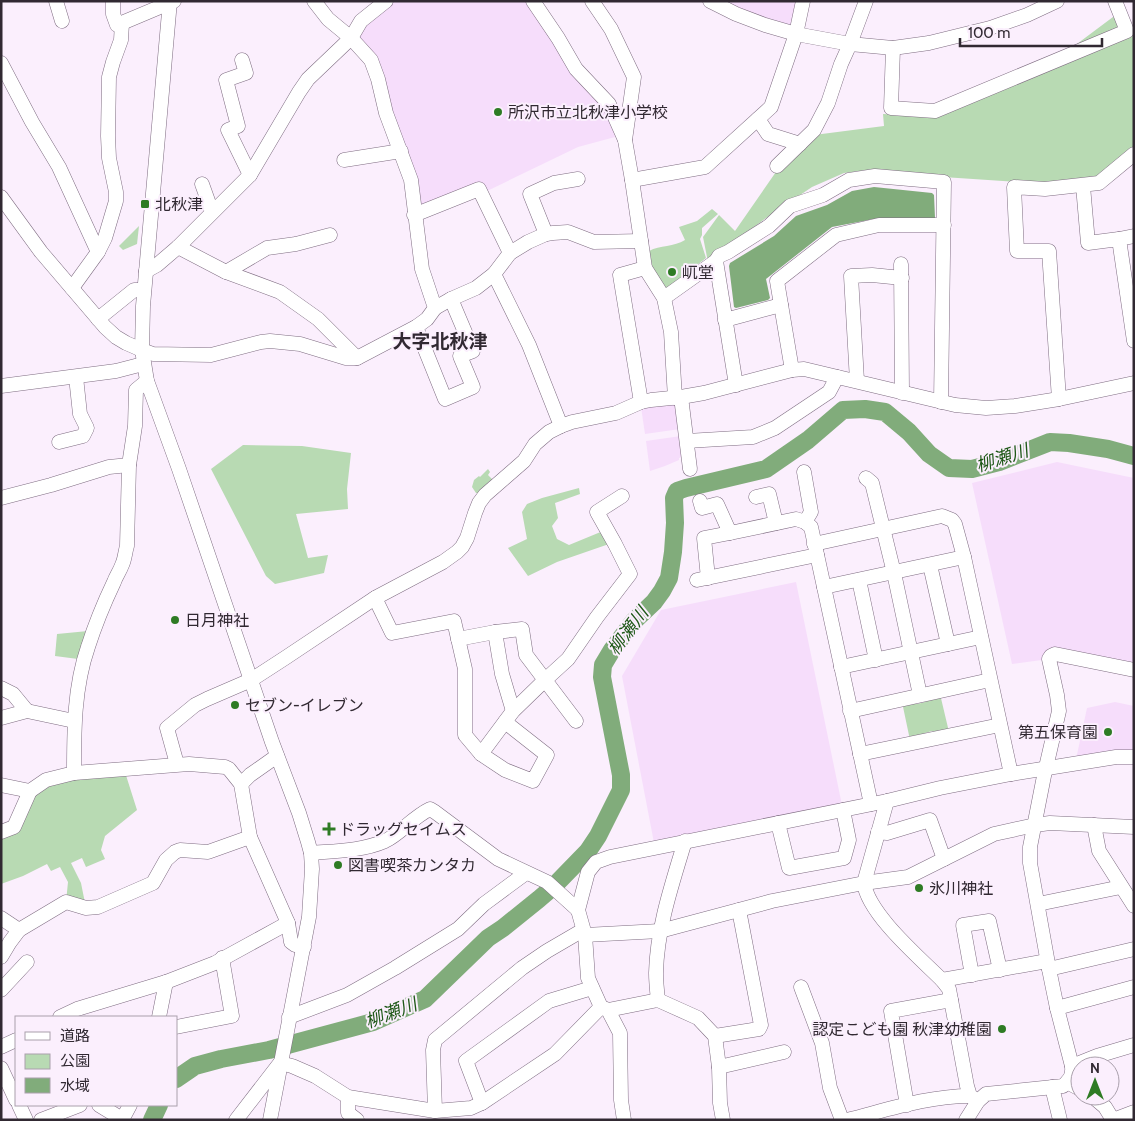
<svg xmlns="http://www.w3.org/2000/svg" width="1135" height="1121" font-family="Cabin,'Noto Sans JP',sans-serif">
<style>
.built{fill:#f6ddfb}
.green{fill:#b8dab3}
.water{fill:#81ac7b}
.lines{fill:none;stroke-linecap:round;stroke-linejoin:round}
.river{stroke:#81ac7b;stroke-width:18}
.minor-casing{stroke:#7f6d82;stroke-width:15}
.minor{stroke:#fff;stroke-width:14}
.poi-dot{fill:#2e7b24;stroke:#fbeffd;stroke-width:2}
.labels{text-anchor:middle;stroke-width:4;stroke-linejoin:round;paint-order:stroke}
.poi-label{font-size:16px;fill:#312932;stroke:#fbeffd;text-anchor:start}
.water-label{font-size:18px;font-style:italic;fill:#1e5817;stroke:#fbeffd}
.quarter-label{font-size:19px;font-weight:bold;fill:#312932;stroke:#fbeffd}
</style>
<rect width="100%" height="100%" fill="#fbeffd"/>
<g class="built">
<polygon points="393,1 527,1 604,104 615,137 578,147 485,192 420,210 358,35 362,25"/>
<polygon points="710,1 803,1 796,34"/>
<polygon points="676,402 680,429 645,434 641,407"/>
<polygon points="681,436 684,457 679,458 679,460 665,466 650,471 646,441"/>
<polygon points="1057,462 1134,478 1134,670 1049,659 1012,664 972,483"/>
<polygon points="796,582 843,810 655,848 622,676 661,610"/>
<polygon points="1115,702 1134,706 1134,757 1075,764 1087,708"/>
</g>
<g class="green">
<polygon points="1113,17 1134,32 1134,151 1112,178 1035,183 943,177 876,169 844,173 812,187 766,218 708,262 703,237 719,215 735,231 778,169 814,135 884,126 883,114 934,116 1038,73"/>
<path d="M712,209L718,214L702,228V235L700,239L706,258L666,289L649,263V251C660,245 674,247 685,240L679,227L697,221Z"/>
<polygon points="139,226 137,244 123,250 119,246"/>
<polygon points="243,445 302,446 351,453 347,489 348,509 296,514 308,558 328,555 324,573 275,584 266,576 211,469"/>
<polygon points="488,469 490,472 488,475 493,480 487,484 481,493 476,493 472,487 474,480 479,476 480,477"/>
<polygon points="579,488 580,494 555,503 558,518 552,526 557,539 569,545 603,531 609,544 557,562 528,576 508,548 527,539 522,512 527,504 542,498"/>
<polygon points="88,631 78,659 55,656 57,634"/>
<polygon points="940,694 949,732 938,735 932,731 925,733 922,738 910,740 902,702 912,700 917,704 925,702 928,697"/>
<polygon points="124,769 137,810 105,836 101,850 105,859 86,867 82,858 71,863 81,883 86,908 66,902 68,882 60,867 51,871 47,864 23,876 1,884 1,832 14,827 30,791 46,780"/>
</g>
<polygon class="water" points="874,187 932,193 934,195 935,218 874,219 832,227 766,279 770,298 768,300 736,308 734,307 729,266 730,263 774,236 796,216 827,205 852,191"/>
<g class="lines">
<g class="river">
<polyline points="176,1079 195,1066 221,1059 269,1050 373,1022 425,999 488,938 503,928 539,899 553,887 588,851 598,836 621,790 621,775 602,677 603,665 612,650 634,621 654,602 662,591 669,578 673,552 675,523 674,498 677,491 686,488 766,469 808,440 843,410 865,409 885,412 909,432 929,454 949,468 972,469 999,462 1050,442 1069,443 1108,449 1134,456"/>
<polyline points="152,1120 159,1105"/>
</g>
<defs>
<g id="minor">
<polyline points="56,1 62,21"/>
<polyline points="113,1 113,14 117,25 174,1"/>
<polyline points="170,1 143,306 142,350 147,381 179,469 272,742 299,813 308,842 311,853 312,869 309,917 270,1120"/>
<polyline points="533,1 558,38 576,69 609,104 625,140 632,180 645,268 664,298 671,332 675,398"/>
<polyline points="592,1 611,29 634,77 625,140"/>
<polyline points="710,1 736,14 765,25 796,34 850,44 893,48 929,43 990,28 1027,15 1057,1"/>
<polyline points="893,48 891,108 935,111 1127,31 1115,1"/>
<polyline points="242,60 246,73 226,80 238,126 228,130 250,175"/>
<polyline points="1,63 32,122 59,167 98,252 72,288"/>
<polyline points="758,119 768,134 800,144"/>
<polyline points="344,160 401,151"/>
<polyline points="777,166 814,130 828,103 841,64 850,44 866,1"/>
<polyline points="632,180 705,167 771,107 796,34 803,1"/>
<polyline points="202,184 212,212"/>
<polyline points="1083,186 1088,243 1119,239 1134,341"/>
<polyline points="1,197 41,252 105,327 116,337 126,343 142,350 153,354 211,355 261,342 270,341 300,344 346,358 357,358 416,327 427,319 435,308 422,269 411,180 386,113 378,79 371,60 351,38 328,19 314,1"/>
<polyline points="414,215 479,189 510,253"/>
<polyline points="546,234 530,194 554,183 578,179"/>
<polyline points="1119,239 1134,236"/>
<polyline points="178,247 226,272 280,292 318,319 357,358"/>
<polyline points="98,252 105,238 116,201 116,192 109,158 108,136 109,77 113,62 121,40 122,23"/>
<polyline points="716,261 736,385"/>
<polyline points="901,264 902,393"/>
<polyline points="146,271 157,265 178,247 250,175 299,92 308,79 351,38 361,21 386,1"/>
<polyline points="226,272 267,248 296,244 330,235"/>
<polyline points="494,274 529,345 561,426"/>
<polyline points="664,298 716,261 719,256 728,252 769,226 790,206 823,195 849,180 875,176 944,182 941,402"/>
<polyline points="435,308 451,299 476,288 494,274 510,253 528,242 546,234 553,233 568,232 594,242 641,241"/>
<polyline points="98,319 134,290 144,290"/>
<polyline points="725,320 781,305"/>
<polyline points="416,327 445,399 473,387 460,356 473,351 451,299"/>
<polyline points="792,370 777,281 836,235 879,225 944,225"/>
<polyline points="857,381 851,276 872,275 902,278"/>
<polyline points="1,386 116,371 143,364"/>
<polyline points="681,397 690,469"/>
<polyline points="1059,399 1049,251 1017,251 1014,187 1045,189 1099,183 1134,154"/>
<polyline points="641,402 620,275 645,268"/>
<polyline points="687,441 753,437 775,428 829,392 837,377"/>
<polyline points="59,442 83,436 87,428 80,414 76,377"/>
<polyline points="804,472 811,512 805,522"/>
<polyline points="866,478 872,483 894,573 920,695"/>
<polyline points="756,497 769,494 776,523"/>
<polyline points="1,498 51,485 109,467 129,465"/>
<polyline points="700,501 702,508 717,504 730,533 796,519 805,522 811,527 871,804"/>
<polyline points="814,544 942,516 952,520 955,524 964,557 1011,774"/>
<polyline points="930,565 948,644"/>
<polyline points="708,578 704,538 730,533"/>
<polyline points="697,580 817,555"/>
<polyline points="859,580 876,660"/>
<polyline points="824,587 964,557"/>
<polyline points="375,598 392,633 454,621 465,669 465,735 481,754 505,770 533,781 547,755 505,722"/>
<polyline points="458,639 495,632"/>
<polyline points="841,667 981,637"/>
<polyline points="1,688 13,694 27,711"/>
<polyline points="513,711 502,674 495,632 522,629 526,655 576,721"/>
<polyline points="850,711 990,680"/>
<polyline points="1,718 27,711 74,721"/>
<polyline points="481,754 513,711 545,680 568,659 597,617 630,574 615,544 597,512 622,496"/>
<polyline points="860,754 1000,725"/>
<polyline points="177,764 167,728 195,705 207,699 251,680 285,658 375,598 443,562 457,552 462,547 467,538 475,513 479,503 485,495 524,461 535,444 549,432 561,426 572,422 616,413 641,402 651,400 681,397 704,393 792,370 804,369 955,405 986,408 1015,406 1059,399 1134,383"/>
<path d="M74,773C74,731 74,687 88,647C95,625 104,603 114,582C116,576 120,571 122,565C125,559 125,552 127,546L129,465L135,426L136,390L147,381"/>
<polyline points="241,784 250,775 277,756"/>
<polyline points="1,785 30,791 46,780 74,773 189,764 225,767 229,769 241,784 250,837 288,923 215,963 166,982 159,1017"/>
<path d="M887,801L864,883C868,914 920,958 942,980L949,989L967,1086L970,1096L978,1101"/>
<polyline points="778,823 789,868 844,858 849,840 843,810"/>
<polyline points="1094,825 1099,851 1134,906"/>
<polyline points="1,832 14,827 30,791"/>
<polyline points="878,832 887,833 930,820 944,859"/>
<path d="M311,853C335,851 362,851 385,841C400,834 413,817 430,809L435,812L498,859L547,882L578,910"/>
<polyline points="1038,904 1121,887"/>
<polyline points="1,918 19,930"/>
<polyline points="288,923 291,942 295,945 304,947"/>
<polyline points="585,935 660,931 772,901 864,883 908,877 994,834 1035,825 1050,823 1134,827"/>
<polyline points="1,957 10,942 19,930 66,902 86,908 98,907 153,883 166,860 175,852 180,850 208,852 250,837"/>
<polyline points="1049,969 1134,949"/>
<polyline points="972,975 963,925 989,921 1000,970"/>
<polyline points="942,980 1047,961"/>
<polyline points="801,987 822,1043 830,1088 842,1120"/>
<polyline points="1,990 27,962"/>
<path d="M658,1000C657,991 656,982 656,973C657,928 672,884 685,841"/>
<polyline points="1057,1008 1134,987"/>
<polyline points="608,1010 658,1000 698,1018 715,1036 719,1067 720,1103 723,1120"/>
<polyline points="60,1017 77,1009 166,982"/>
<polyline points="289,1017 347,995 395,968 458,929 484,904 526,873"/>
<polyline points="176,1027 232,1016 222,958"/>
<polyline points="715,1036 759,1029 761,1025 739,910"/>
<polyline points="1,1047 16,1040"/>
<polyline points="1072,1066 1097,1056 1134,1045"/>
<polyline points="719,1067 784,1052"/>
<polyline points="1,1068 16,1100"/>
<polyline points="1067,1082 1080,1089"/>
<polyline points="1052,1087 1060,1120"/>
<polyline points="1092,1096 1105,1107 1113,1120"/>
<polyline points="348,1097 348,1113 357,1120"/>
<polyline points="482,1103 466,1061 549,1001 592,988"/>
<polyline points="19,1105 26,1120"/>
<polyline points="99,1105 122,1119"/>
<polyline points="907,1105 891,1011 951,1000"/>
<polyline points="435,1111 433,1050 435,1040 522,968 547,951 583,930"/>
<polyline points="41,1120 80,1105"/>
<polyline points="122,1120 130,1105"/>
<polyline points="236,1120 280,1063 292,1066 315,1076 348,1097 435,1111 471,1108 482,1103 555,1054 601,1007"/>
<polyline points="624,1120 621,1100 620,1033 608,1010 601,1007 588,978 585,935 578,910 588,872 596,862 610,857 887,801 940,788 1011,774 1116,757 1134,757"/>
<path d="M847,1120C887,1110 928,1096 970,1096"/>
<path d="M966,1120L978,1101L986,1094L1063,1086C1070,1080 1073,1075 1072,1066L1057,1008L1049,969L1030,863V847L1044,776L1059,711L1057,695L1049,659L1051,656L1055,654L1134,670"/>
<polyline points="1113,1120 1134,1112"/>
</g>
</defs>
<use href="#minor" class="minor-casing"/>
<use href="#minor" class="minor"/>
</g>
<g class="poi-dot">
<circle cx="498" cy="112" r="5"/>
<rect x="140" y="199" width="10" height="10" rx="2.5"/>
<circle cx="672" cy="272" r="5"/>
<circle cx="175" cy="620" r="5"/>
<circle cx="235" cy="705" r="5"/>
<circle cx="1108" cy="732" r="5"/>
<path d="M326.5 821.5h5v5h5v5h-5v5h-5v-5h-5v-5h5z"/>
<circle cx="338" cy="865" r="5"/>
<circle cx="919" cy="888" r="5"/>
<circle cx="1002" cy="1029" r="5"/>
</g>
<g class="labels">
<g class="poi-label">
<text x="508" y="118">所沢市立北秋津小学校</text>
<text x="155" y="210">北秋津</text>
<text x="682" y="278">屼堂</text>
<text x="185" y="626">日月神社</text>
<text x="245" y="711">セブン-イレブン</text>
<text x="1098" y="738" text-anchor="end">第五保育園</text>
<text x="339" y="835">ドラッグセイムス</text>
<text x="348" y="871">図書喫茶カンタカ</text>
<text x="929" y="894">氷川神社</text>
<text x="992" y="1035" text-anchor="end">認定こども園 秋津幼稚園</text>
</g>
<g class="water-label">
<text transform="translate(1002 458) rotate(-18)" y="6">柳瀬川</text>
<text transform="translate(628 631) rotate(-53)" y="6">柳瀬川</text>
<text transform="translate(391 1013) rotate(-21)" y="6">柳瀬川</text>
</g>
<g class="quarter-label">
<text x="440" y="348">大字北秋津</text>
</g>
</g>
<rect width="1135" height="1121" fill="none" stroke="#312932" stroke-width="5"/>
<rect x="15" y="1016" width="162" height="90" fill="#fbeffd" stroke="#aaa0ac"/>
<rect x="25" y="1032" width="25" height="8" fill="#ffffff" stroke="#aaa0ac"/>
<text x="60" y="1041" font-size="15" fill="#312932">道路</text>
<rect x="25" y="1054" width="25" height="15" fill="#b8dab3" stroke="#aaa0ac"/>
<text x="60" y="1066" font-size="15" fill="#312932">公園</text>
<rect x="25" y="1078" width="25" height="15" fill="#81ac7b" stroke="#aaa0ac"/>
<text x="60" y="1091" font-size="15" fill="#312932">水域</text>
<g transform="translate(1095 1081)"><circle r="24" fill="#fbeffd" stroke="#aaa0ac"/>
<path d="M0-4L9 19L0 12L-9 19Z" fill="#2e7b24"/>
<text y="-8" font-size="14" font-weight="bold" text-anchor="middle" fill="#312932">N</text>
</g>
<path d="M960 38v8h142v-8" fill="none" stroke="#312932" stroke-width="2.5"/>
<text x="968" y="38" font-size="15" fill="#312932" stroke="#fbeffd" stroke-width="4" paint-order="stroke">100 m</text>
</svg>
